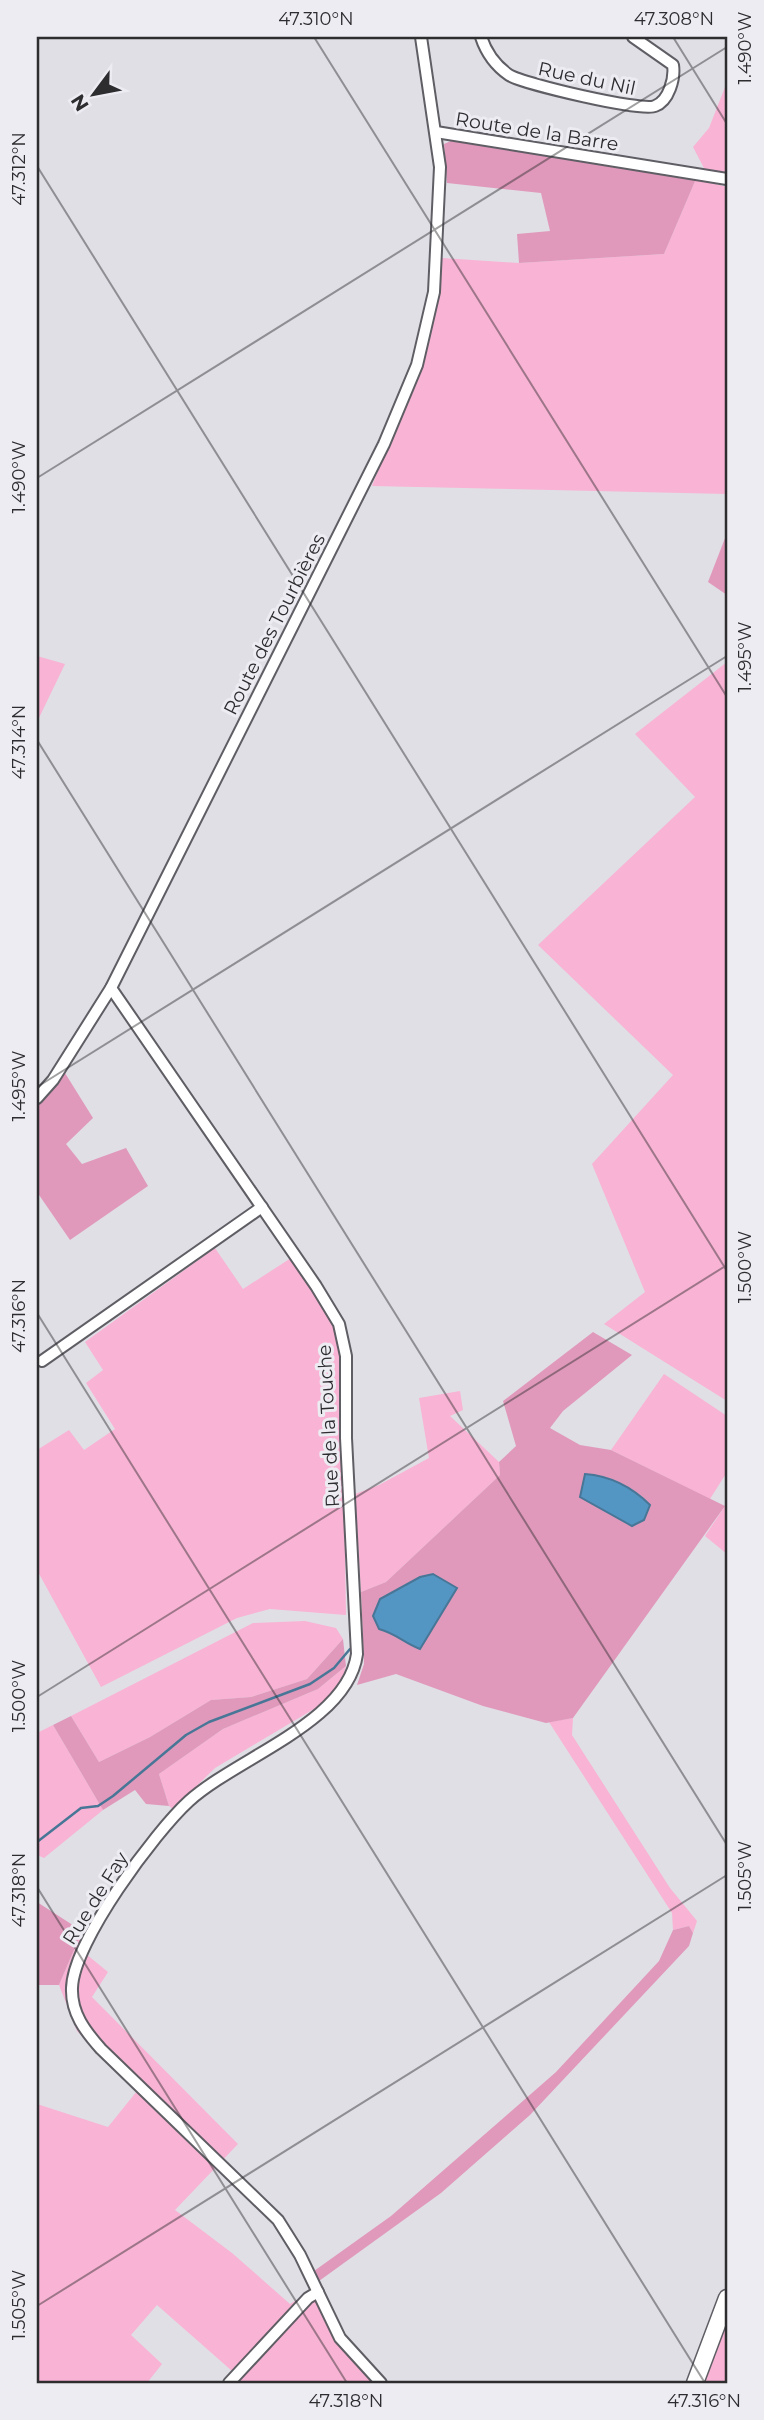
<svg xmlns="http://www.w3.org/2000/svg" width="764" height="2420" font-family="Montserrat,sans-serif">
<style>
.green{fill:#f9b3d4}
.forest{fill:#e099bb}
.water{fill:#5395c3;stroke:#487697;stroke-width:2}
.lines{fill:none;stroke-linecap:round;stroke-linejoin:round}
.stream{stroke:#487697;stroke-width:2.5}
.minor-casing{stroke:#605e65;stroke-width:14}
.secondary-casing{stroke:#605e65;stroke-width:19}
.minor{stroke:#fff;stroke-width:10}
.secondary{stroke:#fff;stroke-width:16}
.ticks{fill:none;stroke:#2d2c2f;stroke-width:2;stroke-opacity:0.45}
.labels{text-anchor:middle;stroke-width:6;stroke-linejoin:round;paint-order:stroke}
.street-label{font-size:19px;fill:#2d2c2f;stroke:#edecf3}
.neatline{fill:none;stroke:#2d2c2f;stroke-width:2.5}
.ticks-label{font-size:18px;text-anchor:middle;fill:#2d2c2f}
</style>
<rect width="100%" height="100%" fill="#e0dfe6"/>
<g class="green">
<polygon points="727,82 727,173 705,170 693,147 709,128"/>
<polygon points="696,179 727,187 727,494 372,486 429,343 442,258 519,263 664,254"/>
<polygon points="37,656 65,664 37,722"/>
<polygon points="727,662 727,1401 604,1324 645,1292 592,1164 673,1075 538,945 695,797 635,734"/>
<polygon points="215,1248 243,1289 291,1258 325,1307 337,1335 342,1379 346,1615 270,1609 237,1618 101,1687 37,1570 37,1450 69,1430 84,1450 115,1429 86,1383 103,1370 85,1342"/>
<polygon points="664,1374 727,1416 727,1472 710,1499 611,1450"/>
<polygon points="460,1391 463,1410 450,1416 499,1462 500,1475 386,1582 361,1592 355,1494 379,1485 429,1458 419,1398"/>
<polygon points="727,1503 727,1554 705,1536"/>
<polygon points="305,1621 336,1628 343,1639 307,1679 251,1697 211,1700 150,1737 99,1762 71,1716 253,1623"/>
<polygon points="346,1666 342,1681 324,1703 215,1768 173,1809 169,1806 159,1774 223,1729 318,1689"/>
<polygon points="573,1718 572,1735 670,1888 697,1921 693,1933 689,1926 673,1930 672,1913 549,1722"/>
<polygon points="53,1725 103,1810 44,1858 37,1855 37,1733"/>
<polygon points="82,1931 96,1937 86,1954 108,1972 92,1997 238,2144 175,2210 232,2253 290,2304 322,2285 346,2338 377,2383 237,2383 240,2378 157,2305 131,2335 162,2364 147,2383 37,2383 37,2104 108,2127 137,2091 77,2031 59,1985"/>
<polygon points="727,2315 727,2383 701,2383"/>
</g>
<g class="forest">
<polygon points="453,140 696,179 664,254 519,263 517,234 550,231 541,193 447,183 444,144"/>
<polygon points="727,533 727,595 708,582"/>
<polygon points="65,1073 93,1118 66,1144 82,1164 126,1148 148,1186 70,1240 37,1192 37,1105"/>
<polygon points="593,1332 632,1355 563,1411 550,1428 580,1445 611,1450 725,1506 573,1718 546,1723 483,1706 396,1674 357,1685 364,1664 361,1592 386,1582 500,1475 499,1462 516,1446 503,1401"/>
<polygon points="343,1639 346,1666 318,1689 223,1729 159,1774 169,1806 146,1804 135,1790 103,1810 53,1725 71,1716 99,1762 150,1737 211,1700 251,1697 307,1679"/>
<polygon points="37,1902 82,1931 59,1985 37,1985"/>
<polygon points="689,1926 693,1933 689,1946 530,2115 441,2193 319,2281 314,2271 391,2216 556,2072 659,1961 673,1930"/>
</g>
<g class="water">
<path d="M585,1474C611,1476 631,1486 650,1505L644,1520L632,1526L580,1497Z"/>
<path d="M433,1574L457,1588L420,1649C404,1643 397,1634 379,1629L373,1616L380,1599L420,1577Z"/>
</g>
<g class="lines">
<polyline class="stream" points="37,1842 81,1808 98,1806 113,1796 186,1735 209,1722 310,1684 334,1668 350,1649"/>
<defs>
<g id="minor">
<path d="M481,37C486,52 496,66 509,75C524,84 642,112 655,106C669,101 675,78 673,65L633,37"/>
<polyline points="436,132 727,179"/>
<path d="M111,988L316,1286L339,1324L346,1356V1438L357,1654C348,1722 238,1757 189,1801C155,1832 73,1942 72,1988C71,2013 85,2031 101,2049L278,2220L300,2255L340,2338L381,2383"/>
<polyline points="37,1098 53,1080 111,988 384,444 417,365 434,292 440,167 421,37"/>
<polyline points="42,1361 262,1207"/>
<polyline points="229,2383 308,2298 318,2292"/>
</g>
<polyline id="secondary" points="695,2383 727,2298"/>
</defs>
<use href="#minor" class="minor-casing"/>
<use href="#secondary" class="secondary-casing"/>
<use href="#minor" class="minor"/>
<use href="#secondary" class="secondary"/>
</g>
<path class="ticks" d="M314,37L727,697M673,37L727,124M37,166L727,1271M37,478L727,47M37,740L727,1845M37,1087L727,656M37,1313L705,2383M37,1697L727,1265M37,1887L347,2383M37,2306L727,1875"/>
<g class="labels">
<g class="street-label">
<text transform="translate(587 78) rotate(12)" y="7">Rue du Nil</text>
<text transform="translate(537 131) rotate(9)" y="7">Route de la Barre</text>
<text transform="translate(274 624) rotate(-63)" y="7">Route des Tourbières</text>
<text transform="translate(328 1426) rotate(-93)" y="7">Rue de la Touche</text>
<text transform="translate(95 1898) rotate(-58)" y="7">Rue de Fay</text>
</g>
</g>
<rect width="764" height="2420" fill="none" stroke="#edecf3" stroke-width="77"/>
<g transform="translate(94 94) rotate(238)" stroke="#edecf3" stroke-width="5" paint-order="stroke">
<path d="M0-5L12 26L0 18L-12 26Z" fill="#2d2c2f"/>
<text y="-10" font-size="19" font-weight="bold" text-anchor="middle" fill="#2d2c2f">N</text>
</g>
<rect x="38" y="38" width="688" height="2344" class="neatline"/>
<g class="ticks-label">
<text x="316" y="25">47.310°N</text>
<text x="674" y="25">47.308°N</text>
<text transform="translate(745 48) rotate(-90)" y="6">1.490°W</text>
<text transform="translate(19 169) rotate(-90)" y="6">47.312°N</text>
<text transform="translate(19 477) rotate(-90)" y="6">1.490°W</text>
<text transform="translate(745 657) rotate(-90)" y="6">1.495°W</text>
<text transform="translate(19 742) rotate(-90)" y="6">47.314°N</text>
<text transform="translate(19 1086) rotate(-90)" y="6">1.495°W</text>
<text transform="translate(745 1267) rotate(-90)" y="6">1.500°W</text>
<text transform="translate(19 1316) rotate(-90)" y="6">47.316°N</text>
<text transform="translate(19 1696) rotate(-90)" y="6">1.500°W</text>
<text transform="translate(745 1876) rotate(-90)" y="6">1.505°W</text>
<text transform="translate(19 1890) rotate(-90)" y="6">47.318°N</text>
<text transform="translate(19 2305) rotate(-90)" y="6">1.505°W</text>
<text x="346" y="2407">47.318°N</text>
<text x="704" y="2407">47.316°N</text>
</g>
</svg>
